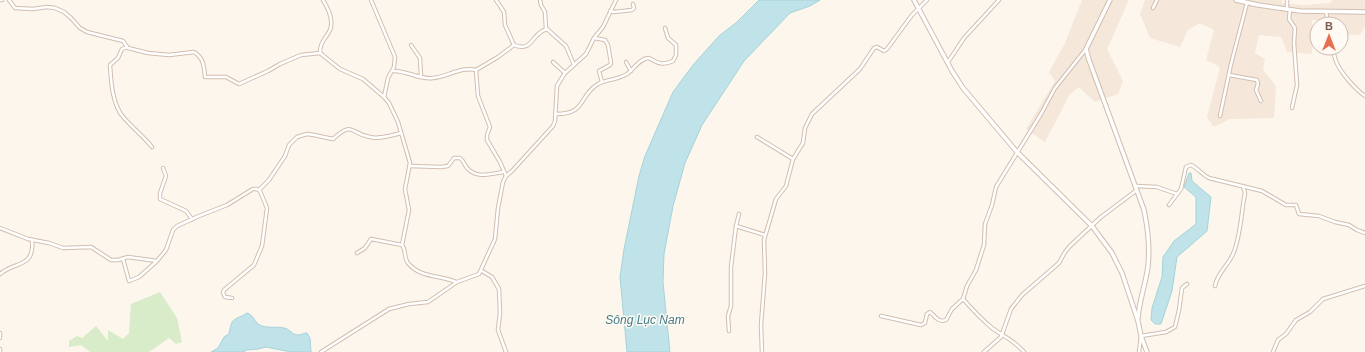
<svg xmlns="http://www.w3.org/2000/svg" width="1365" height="352" font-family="Arial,sans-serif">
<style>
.residential{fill:#f5e8da}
.green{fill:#d8ecc9}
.water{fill:#bfe3e8;stroke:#a5d3da}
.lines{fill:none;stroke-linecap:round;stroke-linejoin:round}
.minor-casing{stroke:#d1beb0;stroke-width:4.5}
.tertiary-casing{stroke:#d1beb0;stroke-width:5.5}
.minor{stroke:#fff;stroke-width:2.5}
.tertiary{stroke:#fff;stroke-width:3.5}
.labels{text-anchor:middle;stroke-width:3;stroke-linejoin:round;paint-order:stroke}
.water-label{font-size:12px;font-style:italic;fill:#437c86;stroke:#fffaf3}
</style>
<rect width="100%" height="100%" fill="#fdf6ec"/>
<g class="residential">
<polygon points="1082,0 1129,0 1107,49 1123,81 1118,94 1095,102 1079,87 1070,94 1045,142 1026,129 1055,81 1049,72 1065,43"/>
<polygon points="1145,0 1282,0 1282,3 1304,5 1331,3 1332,0 1365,0 1365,26 1360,35 1341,34 1341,24 1328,24 1326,20 1312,20 1312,54 1287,52 1281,37 1259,35 1255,53 1265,59 1263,70 1276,86 1274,118 1230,119 1214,127 1207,117 1220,67 1206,60 1214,30 1200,23 1188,30 1180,47 1150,38 1140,14"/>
</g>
<polygon class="green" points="160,292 177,318 182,342 176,344 169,338 149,352 90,352 81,345 69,347 69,341 77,336 82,338 96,326 108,341 108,330 123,339 129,333 131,304"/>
<g class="water">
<polygon points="759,0 820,0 810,6 790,13 744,61 702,125 685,163 673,206 664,254 663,282 670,352 627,352 620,277 624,249 639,176 645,156 673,92 693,65 719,36 737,22"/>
<polygon points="1189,173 1191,173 1192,181 1211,197 1207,231 1177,257 1172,291 1161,324 1155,324 1151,320 1152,308 1162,277 1163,257 1174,241 1196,224 1196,197 1184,187"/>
<path d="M247,313C253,315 254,320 258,324C267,330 278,325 287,329C291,331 293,335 298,335C302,335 303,333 307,333L310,338L311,352H291L266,347L258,349L246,350L244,352H211L218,348L224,337L229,334C232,316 234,321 247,313Z"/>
</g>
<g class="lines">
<defs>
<g id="minor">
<polyline points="0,0 2,0"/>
<path d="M9,0L15,8L33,9L47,7L55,8L64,12L71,18L80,28L87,32L123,41L128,48L148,53L169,55L194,52C204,58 204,67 205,77H226L239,84L268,71L280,64L301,55L320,53"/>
<path d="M323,0C328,8 334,20 330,30C326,39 320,41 320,53L340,69L363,79L384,97L389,103L398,122L410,163L405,189L409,210L402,245"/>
<polyline points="371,0 395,57 394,67 388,78 384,97"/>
<polyline points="496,0 504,12 505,25 514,45"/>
<polyline points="540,0 541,5 545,12 546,29"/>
<polyline points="1153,8 1157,0"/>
<polyline points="1287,9 1287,0"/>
<polyline points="1290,10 1289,19 1295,28 1294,43 1297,85 1292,108"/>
<polyline points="610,11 614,12 632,10 634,8 633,4"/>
<polyline points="1326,11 1328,24"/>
<polyline points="594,38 605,40 608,45 611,63 610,65 599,71 602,82"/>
<polyline points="411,45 420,58 421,77"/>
<path d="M127,47L122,49L118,58L110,65C111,81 112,105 124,118C133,128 143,136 152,147"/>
<path d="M1333,48C1334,52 1334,57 1336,61C1340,72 1355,89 1365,96"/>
<polyline points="553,62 565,73"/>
<polyline points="626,62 631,71"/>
<polyline points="948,62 964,38 999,0"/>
<path d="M476,70L498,57L514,45C533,53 531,33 547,29L566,46L574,65"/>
<path d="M393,71C406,70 419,80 433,78C446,77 463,66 476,70L478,96L490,127L487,135V140L500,162L506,176"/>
<polyline points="1229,75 1257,80 1258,84 1256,90 1261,101"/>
<path d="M556,114C587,114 578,96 598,84C607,79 618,80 627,74C634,69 640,58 649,58C658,63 662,66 673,61L676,55V45L668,38L665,28"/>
<polyline points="1220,116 1231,64 1247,3"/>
<polyline points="757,137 793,159"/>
<path d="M410,166L441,167L448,166L454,158H460C463,160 464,164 467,168C477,179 490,174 503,172"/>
<polyline points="163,168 166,176 160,193 160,199 186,211 192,219"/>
<polyline points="1136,186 1157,187 1177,194"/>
<path d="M259,190L269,180L285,156L289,145L297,137L307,134L314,135L333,139C354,120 350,134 370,137C377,139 394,135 401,133"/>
<path d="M1169,205L1181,189L1186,167L1191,165C1198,168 1201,174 1209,178L1262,191L1286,205H1296L1299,214L1319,216L1335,222L1349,225L1357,230L1365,233"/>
<polyline points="736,226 765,235"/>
<polyline points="0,228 28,239 49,243 63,248 91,247 111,260 118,260 128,257 157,261 166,250 173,230 177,226 199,216 227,205 253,189 257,189 260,191 267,208 262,246 254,265 224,290 223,293 225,297 232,298"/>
<path d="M357,253L365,248L371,239L402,245C406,250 404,258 408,263C420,278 440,275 456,282"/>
<polyline points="123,259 129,281 139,277 156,262"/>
<polyline points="482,271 492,277 499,289 500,313 498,330 506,352"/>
<path d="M0,274C15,261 35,268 32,240"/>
<path d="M1215,286C1217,273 1228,266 1233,254C1241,236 1241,213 1245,193L1243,186"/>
<path d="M963,299C972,309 981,319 992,328C1003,336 1015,341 1024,352"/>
<path d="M881,316L921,325L925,323L927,314L930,312C935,316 938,323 946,320L952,309L963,299L967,286L976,270L984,245L985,224L992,205L996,187L1041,114L1055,88L1086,49"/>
<polyline points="729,331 728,316 731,306 731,267 736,226 739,214"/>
<polyline points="0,333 0,338"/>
<polyline points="0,349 0,352"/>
<polyline points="321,352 389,309 409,304 428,302 457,282 479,274 495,239 498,208 503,182 506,176 512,171 553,126 555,121 557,86 560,81 565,73 586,54 594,38 603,27 616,0"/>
<polyline points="762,352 761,325 765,273 764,240 776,199 786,186 793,159 803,143 805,128 812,114 860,69 874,48 877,47 884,51 887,49 912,15 927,0"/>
<polyline points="984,352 1001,337 1011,309 1022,295 1059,263 1065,252 1070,246 1101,217 1137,190"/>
<polyline points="1139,352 1141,336 1166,332 1175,327 1179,310 1182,288 1187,284"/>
<polyline points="1273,352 1278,340 1286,334 1296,320 1310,312 1323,299 1365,286"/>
</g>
<g id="tertiary">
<polyline points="914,0 952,71 963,88 1017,152 1092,226 1112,253 1122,273 1138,321 1141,336 1147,352"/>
<path d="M1110,0L1086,49L1089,60L1144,210C1148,229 1150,247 1148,266C1146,283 1139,301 1138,318"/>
<polyline points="1236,0 1258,5 1300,11 1365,12"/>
</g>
</defs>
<use href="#minor" class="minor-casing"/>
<use href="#tertiary" class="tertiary-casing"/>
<use href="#minor" class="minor"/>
<use href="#tertiary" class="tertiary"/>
</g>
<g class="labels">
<g class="water-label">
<text x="645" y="324">Sông Lục Nam</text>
</g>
</g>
<g transform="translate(1329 36)"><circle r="19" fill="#fffaf3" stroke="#cabbb1"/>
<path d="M0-3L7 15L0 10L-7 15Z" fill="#e76f51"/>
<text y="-6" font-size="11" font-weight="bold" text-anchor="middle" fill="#7a5c4d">B</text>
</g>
</svg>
